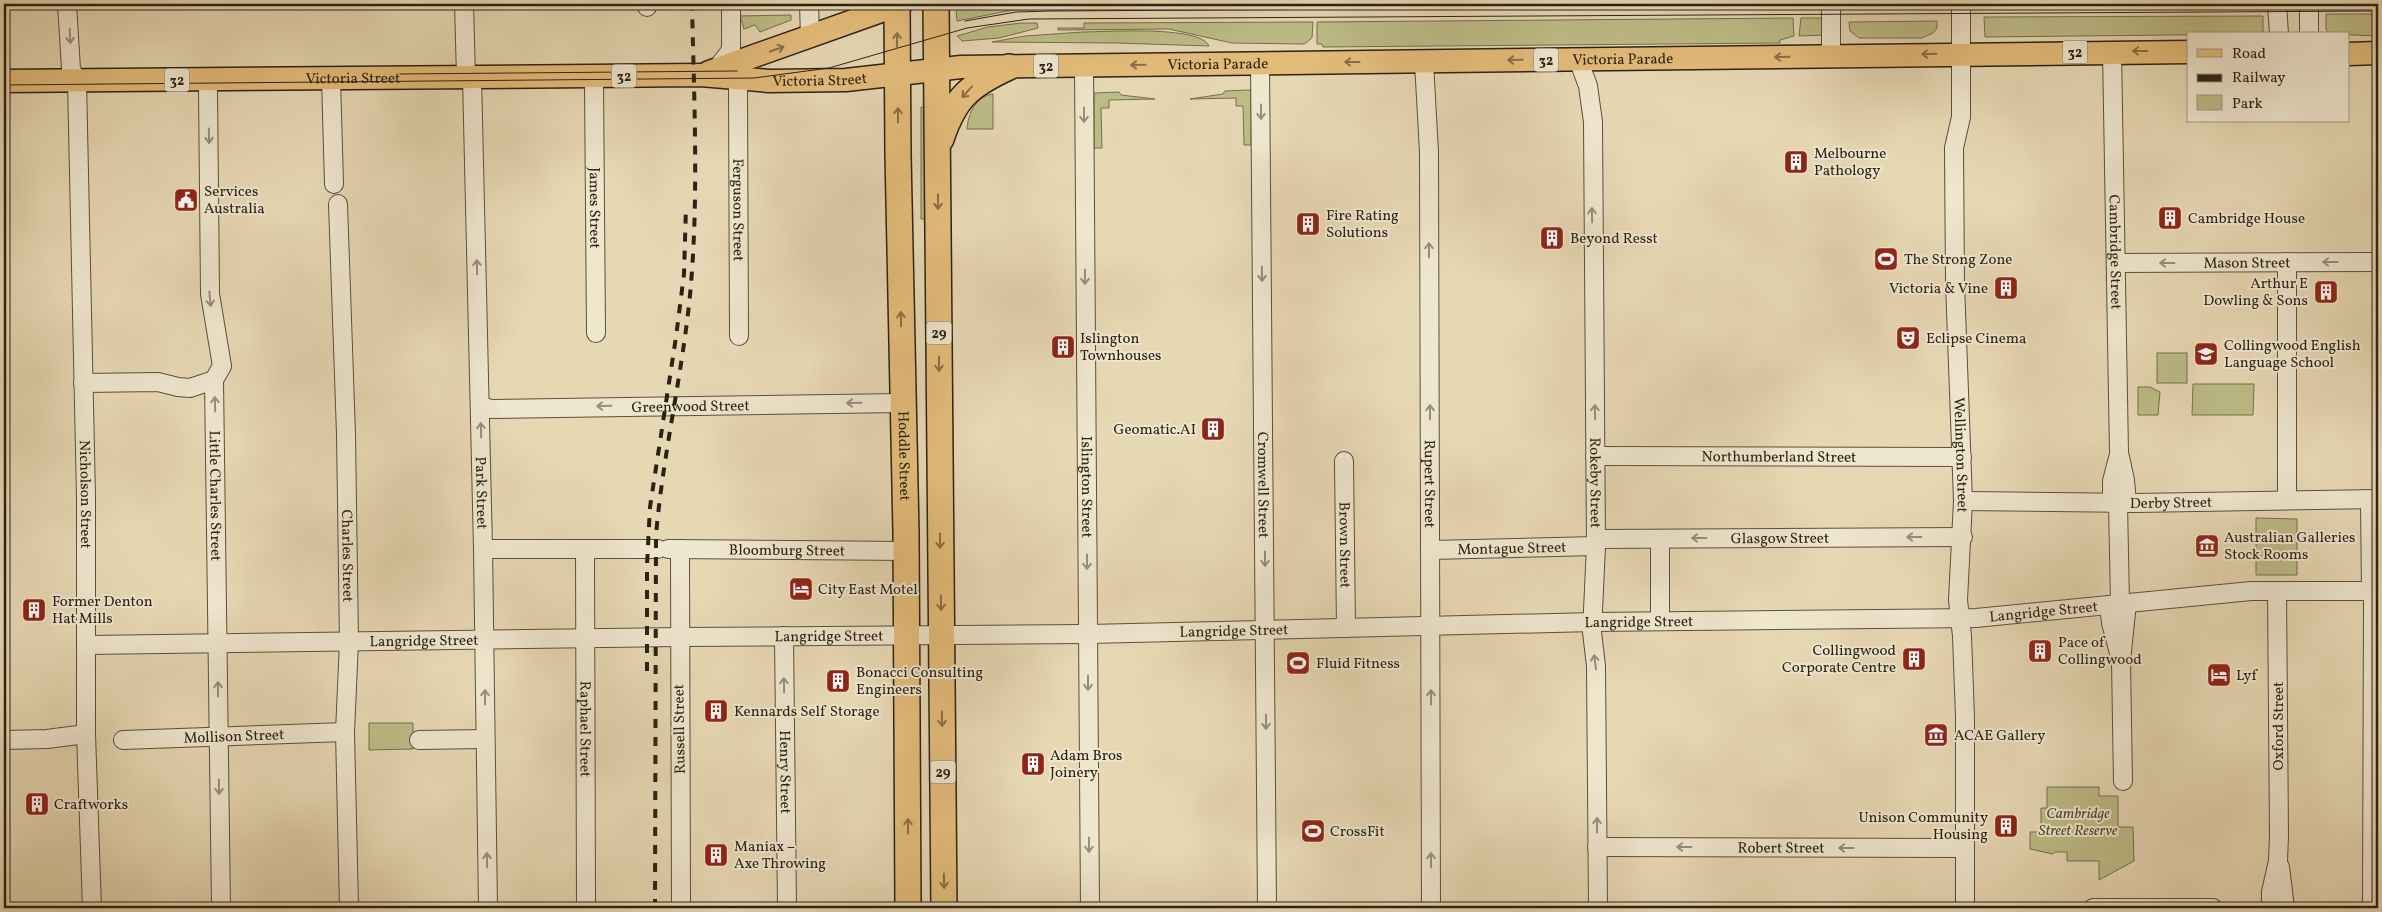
<svg xmlns="http://www.w3.org/2000/svg" width="2382" height="912" font-family="Vollkorn,serif">
<style>
.green{fill:#bdbc87;stroke:#746f4e}
.lines{fill:none;stroke-linecap:round;stroke-linejoin:round}
.minor-casing{stroke:#5a503e;stroke-width:20}
.major-casing{stroke:#2b2216;stroke-width:25}
.highway-casing{stroke:#2b2216;stroke-width:28}
.minor{stroke:#efe6ce;stroke-width:18}
.major{stroke:#e4bc7a;stroke-width:22}
.highway{stroke:#e4bc7a;stroke-width:25}
.tram{stroke:#2b2216;stroke-width:1}
.rail{stroke:#2b2216;stroke-width:4;stroke-dasharray:9 9;stroke-linecap:butt}
.oneway{stroke:#978e7b}
.oneway2{stroke:#886f48}
.labels{text-anchor:middle;stroke-width:4;stroke-linejoin:round;paint-order:stroke}
.shield{fill:#efe6ce;stroke:#665d4d;stroke-width:1}
.shield-label{font-size:14px;font-weight:bold;fill:#2b2216}
.street-label{font-size:15px;fill:#2b2216;stroke:#efe6ce}
.poi-label{font-size:15px;fill:#2b2216;stroke:#efe6ce;text-anchor:start}
.park-label{font-size:15px;font-style:italic;fill:#504832;stroke:#efe6ce}
</style>
<rect width="100%" height="100%" fill="#e7d8b4"/>
<filter id="stains"><feTurbulence type="fractalNoise" baseFrequency=".004" numOctaves="4"/><feColorMatrix values="0 0 0 0 .2 0 0 0 0 .09 0 0 0 0 .02 0 0 0 .5 -.17"/></filter>
<radialGradient id="worn" r=".72"><stop offset=".6" stop-color="#630" stop-opacity="0"/><stop offset="1" stop-color="#630" stop-opacity=".3"/></radialGradient>
<g class="green">
<polygon points="962,4 1075,4 1059,4 1059,9 1013,10 957,21 956,9"/>
<polygon points="1108,4 1312,4 1312,6 1108,9"/>
<polygon points="1316,4 1771,4 1316,6"/>
<polygon points="2326,14 2378,14 2378,36 2329,34 2326,29"/>
<polygon points="791,15 791,20 760,32 755,25 744,29 740,16"/>
<polygon points="2263,16 2263,34 1985,37 1984,17"/>
<polygon points="1793,18 1794,36 1780,40 1780,43 1323,47 1322,44 1317,44 1317,22"/>
<polygon points="1801,18 1824,18 1825,35 1799,36"/>
<polygon points="1937,21 1937,28 1933,33 1922,38 1859,38 1850,31 1849,22"/>
<polygon points="1313,22 1312,38 1304,44 1232,43 1169,29 1058,30 1058,28 1084,28 1084,23"/>
<polygon points="1021,23 1037,23 1038,28 999,38 962,41 957,36 988,27"/>
<path d="M1083,32C1105,32 1200,25 1209,46L1117,43L992,42L1025,36Z"/>
<polygon points="1248,90 1251,90 1251,145 1244,145 1243,106 1236,106 1236,98 1190,99 1223,94 1225,91"/>
<polygon points="1119,92 1121,95 1155,99 1109,100 1109,108 1101,108 1102,148 1094,148 1094,93"/>
<path d="M993,94V129H967C968,114 976,96 993,94Z"/>
<polygon points="921,107 924,107 925,219 921,219"/>
<rect x="2157" y="353" width="30" height="30"/>
<polygon points="2193,384 2254,384 2253,415 2192,415"/>
<polygon points="2138,387 2150,387 2160,392 2158,415 2138,415"/>
<polygon points="2256,518 2297,519 2297,575 2256,575"/>
<polygon points="369,723 413,723 413,749 369,750"/>
<polygon points="2047,787 2099,787 2099,796 2118,796 2118,827 2133,827 2134,861 2099,880 2099,861 2067,861 2067,852 2055,852 2053,854 2030,849 2030,832 2041,832 2041,808 2047,808"/>
</g>
<g class="lines">
<defs>
<g id="minor">
<path id="s1" d="M67,4L71,69L77,81L86,497V734L92,908"/>
<polyline points="464,4 466,77"/>
<polyline points="647,4 647,7"/>
<polyline points="809,4 810,38"/>
<path id="s2" d="M1961,4V117L1954,148L1955,283L1963,501L1958,600L1962,636L1965,717V908"/>
<polyline points="2277,4 2279,34"/>
<polyline points="2309,4 2309,34"/>
<path id="s3" d="M2112,51L2119,453L2125,480L2127,503"/>
<polyline points="1831,56 1831,4"/>
<path id="s4" d="M1578,59L1588,86L1593,122L1596,546L1592,632L1596,666L1598,908"/>
<path id="s5" d="M1424,62L1429,152L1431,908"/>
<polyline points="721,63 731,50 731,4"/>
<path id="s6" d="M1260,63L1267,908"/>
<path id="s7" d="M1084,66L1090,908"/>
<path id="s8" d="M472,77L483,549L488,908"/>
<polyline points="331,78 334,184"/>
<path id="s9" d="M594,82L596,333"/>
<path id="s10" d="M738,85L739,336"/>
<path id="s11" d="M208,88L210,294L222,366L214,380L221,908"/>
<path id="s12" d="M338,204L346,434L349,642L345,732L349,908"/>
<path id="s13" d="M2117,263L2378,262"/>
<polyline points="83,383 158,382 178,387 190,388 214,380"/>
<path id="s14" d="M480,406L491,409L902,403"/>
<path id="s15" d="M1595,456L1962,457"/>
<path id="s16" d="M1344,461L1346,628"/>
<polyline points="2287,500 2287,262"/>
<polyline points="2370,500 2371,591 2373,600 2372,908"/>
<path id="s17" d="M1963,501L2136,503L2378,499"/>
<polyline points="2112,503 2112,481 2118,458"/>
<polyline points="2118,503 2120,604"/>
<path id="s18" d="M1596,539L1963,537"/>
<polyline points="483,549 658,549"/>
<path id="s19" d="M668,549L906,551"/>
<path id="s20" d="M585,550L586,908"/>
<path id="s21" d="M1430,550L1596,546"/>
<polyline points="2109,605 2111,623 2119,653"/>
<polyline points="1660,621 1660,539"/>
<path id="s22" d="M784,636L787,908"/>
<path id="s23" d="M88,645L680,637L1088,634L1594,622L1976,618L2251,591H2378"/>
<polyline points="4,740 47,739 86,734"/>
<path id="s24" d="M123,740L345,732"/>
<polyline points="419,740 485,739"/>
<polyline points="2123,781 2121,661 2127,603"/>
<path id="s25" d="M1597,847L1965,848"/>
<polyline points="2280,867 2285,908"/>
<polyline points="681,908 680,554 682,549"/>
<polyline points="2093,908 2213,908"/>
<polyline points="2271,908 2271,892 2278,861 2279,836 2277,591"/>
</g>
<g id="major">
<polyline points="2348,54 2378,53"/>
<polyline points="709,72 901,4"/>
<path id="s26" d="M4,81L701,75L769,81L846,80L961,67L2188,52"/>
</g>
<g id="highway">
<path id="s27" d="M897,4L898,154L906,533L908,908"/>
<polyline points="936,4 944,908"/>
<path d="M941,139C955,97 970,85 1009,67"/>
</g>
</defs>
<use href="#minor" class="minor-casing"/>
<use href="#major" class="major-casing"/>
<use href="#highway" class="highway-casing"/>
<use href="#minor" class="minor"/>
<use href="#major" class="major"/>
<use href="#highway" class="highway"/>
<g class="tram">
<polyline points="965,21 1016,12 1051,11 2172,4"/>
<polyline points="400,74 737,71"/>
<polyline points="4,85 754,78 829,68 967,28 1029,19 2378,11"/>
</g>
<g class="rail">
<polyline points="647,671 647,565 650,507 676,337 684,274 686,206"/>
<path d="M655,908L656,535C663,454 682,376 690,295C699,201 694,98 692,4"/>
</g>
</g>
<defs><path id="oneway-shaft" d="M-6 0H5M1.5-3L5.5 0L1.5 3" fill="none" stroke-width="1.6" stroke-linecap="round" stroke-linejoin="round" transform="scale(1.25)"/></defs>
<g class="oneway">
<use href="#oneway-shaft" transform="translate(70 36) rotate(88)"/>
<use href="#oneway-shaft" transform="translate(1261 112) rotate(90)"/>
<use href="#oneway-shaft" transform="translate(1084 115) rotate(90)"/>
<use href="#oneway-shaft" transform="translate(209 136) rotate(89)"/>
<use href="#oneway-shaft" transform="translate(1592 215) rotate(-91)"/>
<use href="#oneway-shaft" transform="translate(1429 250) rotate(-90)"/>
<use href="#oneway-shaft" transform="translate(2330 262) rotate(-180)"/>
<use href="#oneway-shaft" transform="translate(2167 263) rotate(180)"/>
<use href="#oneway-shaft" transform="translate(477 267) rotate(-91)"/>
<use href="#oneway-shaft" transform="translate(1262 274) rotate(89)"/>
<use href="#oneway-shaft" transform="translate(1085 277) rotate(90)"/>
<use href="#oneway-shaft" transform="translate(210 299) rotate(85)"/>
<use href="#oneway-shaft" transform="translate(854 403) rotate(179)"/>
<use href="#oneway-shaft" transform="translate(215 404) rotate(-91)"/>
<use href="#oneway-shaft" transform="translate(604 406) rotate(179)"/>
<use href="#oneway-shaft" transform="translate(1430 412) rotate(-90)"/>
<use href="#oneway-shaft" transform="translate(1595 412) rotate(-91)"/>
<use href="#oneway-shaft" transform="translate(481 430) rotate(-91)"/>
<use href="#oneway-shaft" transform="translate(1914 537) rotate(180)"/>
<use href="#oneway-shaft" transform="translate(1699 538) rotate(180)"/>
<use href="#oneway-shaft" transform="translate(1265 559) rotate(90)"/>
<use href="#oneway-shaft" transform="translate(1087 562) rotate(90)"/>
<use href="#oneway-shaft" transform="translate(1595 662) rotate(-98)"/>
<use href="#oneway-shaft" transform="translate(1088 683) rotate(90)"/>
<use href="#oneway-shaft" transform="translate(784 685) rotate(-91)"/>
<use href="#oneway-shaft" transform="translate(218 689) rotate(-90)"/>
<use href="#oneway-shaft" transform="translate(485 697) rotate(-90)"/>
<use href="#oneway-shaft" transform="translate(1431 697) rotate(-90)"/>
<use href="#oneway-shaft" transform="translate(1266 722) rotate(90)"/>
<use href="#oneway-shaft" transform="translate(219 787) rotate(89)"/>
<use href="#oneway-shaft" transform="translate(1597 825) rotate(-90)"/>
<use href="#oneway-shaft" transform="translate(1089 845) rotate(90)"/>
<use href="#oneway-shaft" transform="translate(1684 847) rotate(-180)"/>
<use href="#oneway-shaft" transform="translate(1846 848) rotate(-180)"/>
<use href="#oneway-shaft" transform="translate(487 860) rotate(-91)"/>
<use href="#oneway-shaft" transform="translate(1431 860) rotate(-90)"/>
</g>
<g class="oneway2">
<use href="#oneway-shaft" transform="translate(897 40) rotate(-89)"/>
<use href="#oneway-shaft" transform="translate(777 49) rotate(-19)"/>
<use href="#oneway-shaft" transform="translate(2140 51) rotate(-180)"/>
<use href="#oneway-shaft" transform="translate(1929 54) rotate(178)"/>
<use href="#oneway-shaft" transform="translate(1782 57) rotate(179)"/>
<use href="#oneway-shaft" transform="translate(1515 60) rotate(179)"/>
<use href="#oneway-shaft" transform="translate(1352 62) rotate(180)"/>
<use href="#oneway-shaft" transform="translate(1138 65) rotate(179)"/>
<use href="#oneway-shaft" transform="translate(967 92) rotate(132)"/>
<use href="#oneway-shaft" transform="translate(898 115) rotate(-90)"/>
<use href="#oneway-shaft" transform="translate(938 202) rotate(90)"/>
<use href="#oneway-shaft" transform="translate(901 319) rotate(-91)"/>
<use href="#oneway-shaft" transform="translate(939 364) rotate(90)"/>
<use href="#oneway-shaft" transform="translate(940 541) rotate(89)"/>
<use href="#oneway-shaft" transform="translate(941 603) rotate(89)"/>
<use href="#oneway-shaft" transform="translate(942 719) rotate(89)"/>
<use href="#oneway-shaft" transform="translate(908 826) rotate(-90)"/>
<use href="#oneway-shaft" transform="translate(944 881) rotate(89)"/>
</g>
<defs>
<symbol id="building-square" viewBox="-11 -11 22 22"><rect x="-9" y="-9" width="18" height="18" rx="4" fill="#8f2418" stroke="#efe6ce"/><path d="M-4-6H4V6H1V3H-1V6H-4ZM-2.5-4.3h1.7v1.8h-1.7ZM.8-4.3h1.7v1.8H.8ZM-2.5-1h1.7V.8h-1.7ZM.8-1h1.7V.8H.8Z" fill="#fff"/></symbol>
<symbol id="civic-square" viewBox="-11 -11 22 22"><rect x="-9" y="-9" width="18" height="18" rx="4" fill="#8f2418" stroke="#efe6ce"/><path d="M-.6-6.5H3V-4.5H.6V-3L4-1V1h2V6H-6V1h2V-1L-.6-3ZM-1.2 2.5V6h2.4V2.5Z" fill="#fff"/></symbol>
<symbol id="stadium-square" viewBox="-11 -11 22 22"><rect x="-9" y="-9" width="18" height="18" rx="4" fill="#8f2418" stroke="#efe6ce"/><path d="M0-5a6.5 5 0 1 0 0 10a6.5 5 0 1 0 0-10ZM-3.5-1.8h7v3.6h-7Z" fill="#fff"/></symbol>
<symbol id="theatre-square" viewBox="-11 -11 22 22"><rect x="-9" y="-9" width="18" height="18" rx="4" fill="#8f2418" stroke="#efe6ce"/><path d="M-5-5.5Q0-4 5-5.5V0Q5 5 0 6Q-5 5-5 0ZM-3.3-2.5H-1v1.5H-3.3ZM1-2.5H3.3v1.5H1ZM-2.8 1Q0 5.5 2.8 1Z" fill="#fff"/></symbol>
<symbol id="school-square" viewBox="-11 -11 22 22"><rect x="-9" y="-9" width="18" height="18" rx="4" fill="#8f2418" stroke="#efe6ce"/><path d="M0-5L7-2L0 1L-7-2ZM-4 1L0 2.5L4 1V4Q0 6-4 4Z" fill="#fff"/></symbol>
<symbol id="museum-square" viewBox="-11 -11 22 22"><rect x="-9" y="-9" width="18" height="18" rx="4" fill="#8f2418" stroke="#efe6ce"/><path d="M0-6L6-3V-2H-6V-3ZM-5-1h2V3h-2ZM-1-1h2V3h-2ZM3-1h2V3H3ZM-6 4H6V6H-6Z" fill="#fff"/></symbol>
<symbol id="hotel-square" viewBox="-11 -11 22 22"><rect x="-9" y="-9" width="18" height="18" rx="4" fill="#8f2418" stroke="#efe6ce"/><path d="M-6-4.5h1.5V1H6V5H4.5V3h-9V5H-6ZM-4 0a1.8 1.8 0 1 1 3.6 0ZM.5 0V-2.5h3Q6-2.5 6 0Z" fill="#fff"/></symbol>
</defs>
<g fill-rule="evenodd">
<use href="#building-square" x="1782" y="148" width="28" height="28"/>
<use href="#civic-square" x="172" y="186" width="28" height="28"/>
<use href="#building-square" x="2156" y="204" width="28" height="28"/>
<use href="#building-square" x="1294" y="210" width="28" height="28"/>
<use href="#building-square" x="1538" y="224" width="28" height="28"/>
<use href="#stadium-square" x="1872" y="245" width="28" height="28"/>
<use href="#building-square" x="1992" y="274" width="28" height="28"/>
<use href="#building-square" x="2312" y="278" width="28" height="28"/>
<use href="#theatre-square" x="1894" y="324" width="28" height="28"/>
<use href="#building-square" x="1049" y="333" width="28" height="28"/>
<use href="#school-square" x="2192" y="340" width="28" height="28"/>
<use href="#building-square" x="1199" y="415" width="28" height="28"/>
<use href="#museum-square" x="2193" y="532" width="28" height="28"/>
<use href="#hotel-square" x="787" y="575" width="28" height="28"/>
<use href="#building-square" x="20" y="596" width="28" height="28"/>
<use href="#building-square" x="2026" y="637" width="28" height="28"/>
<use href="#building-square" x="1900" y="645" width="28" height="28"/>
<use href="#stadium-square" x="1284" y="649" width="28" height="28"/>
<use href="#hotel-square" x="2205" y="661" width="28" height="28"/>
<use href="#building-square" x="824" y="667" width="28" height="28"/>
<use href="#building-square" x="702" y="697" width="28" height="28"/>
<use href="#museum-square" x="1922" y="721" width="28" height="28"/>
<use href="#building-square" x="1019" y="750" width="28" height="28"/>
<use href="#building-square" x="23" y="790" width="28" height="28"/>
<use href="#building-square" x="1992" y="812" width="28" height="28"/>
<use href="#stadium-square" x="1299" y="817" width="28" height="28"/>
<use href="#building-square" x="702" y="841" width="28" height="28"/>
</g>
<g class="labels">
<g class="shield">
<rect x="2062.5" y="40.5" width="25" height="23" rx="4"/>
<rect x="1533.5" y="48.5" width="25" height="23" rx="4"/>
<rect x="1033.5" y="54.5" width="25" height="23" rx="4"/>
<rect x="611.5" y="64.5" width="25" height="23" rx="4"/>
<rect x="164.5" y="68.5" width="25" height="23" rx="4"/>
<rect x="926.5" y="321.5" width="25" height="23" rx="4"/>
<rect x="930.5" y="760.5" width="25" height="23" rx="4"/>
</g>
<g class="shield-label">
<text x="2075" y="57">32</text>
<text x="1546" y="65">32</text>
<text x="1046" y="71">32</text>
<text x="624" y="81">32</text>
<text x="177" y="85">32</text>
<text x="939" y="338">29</text>
<text x="943" y="777">29</text>
</g>
<g class="street-label">
<text dy="5" stroke="none"><textPath href="#s26" startOffset="1620">Victoria Parade</textPath></text>
<text dy="5" stroke="none"><textPath href="#s26" startOffset="1215">Victoria Parade</textPath></text>
<text dy="5" stroke="none"><textPath href="#s26" startOffset="349">Victoria Street</textPath></text>
<text dy="5" stroke="none"><textPath href="#s26" startOffset="816">Victoria Street</textPath></text>
<text dy="5" stroke="none"><textPath href="#s9" startOffset="126">James Street</textPath></text>
<text dy="5" stroke="none"><textPath href="#s10" startOffset="125">Ferguson Street</textPath></text>
<text dy="5" stroke="none"><textPath href="#s3" startOffset="201">Cambridge Street</textPath></text>
<text dy="5" stroke="none"><textPath href="#s13" startOffset="130">Mason Street</textPath></text>
<text dy="5" stroke="none"><textPath href="#s14" startOffset="211">Greenwood Street</textPath></text>
<text dy="5" stroke="none"><textPath href="#s27" startOffset="452">Hoddle Street</textPath></text>
<text dy="5" stroke="none"><textPath href="#s15" startOffset="184">Northumberland Street</textPath></text>
<text dy="5" stroke="none"><textPath href="#s2" startOffset="452">Wellington Street</textPath></text>
<text dy="5" stroke="none"><textPath href="#s4" startOffset="426">Rokeby Street</textPath></text>
<text dy="5" stroke="none"><textPath href="#s5" startOffset="422">Rupert Street</textPath></text>
<text dy="5" stroke="none"><textPath href="#s6" startOffset="422">Cromwell Street</textPath></text>
<text dy="5" stroke="none"><textPath href="#s7" startOffset="421">Islington Street</textPath></text>
<text dy="5" stroke="none"><textPath href="#s8" startOffset="416">Park Street</textPath></text>
<text dy="5" stroke="none"><textPath href="#s1" startOffset="492">Nicholson Street</textPath></text>
<text dy="5" stroke="none"><textPath href="#s11" startOffset="411">Little Charles Street</textPath></text>
<text dy="5" stroke="none"><textPath href="#s17" startOffset="208">Derby Street</textPath></text>
<text dy="5" stroke="none"><textPath href="#s18" startOffset="184">Glasgow Street</textPath></text>
<text dy="5" stroke="none"><textPath href="#s16" startOffset="84">Brown Street</textPath></text>
<text dy="5" stroke="none"><textPath href="#s21" startOffset="82">Montague Street</textPath></text>
<text dy="5" stroke="none"><textPath href="#s19" startOffset="119">Bloomburg Street</textPath></text>
<text dy="5" stroke="none"><textPath href="#s12" startOffset="352">Charles Street</textPath></text>
<text dy="5" stroke="none"><textPath href="#s23" startOffset="1956">Langridge Street</textPath></text>
<text dy="5" stroke="none"><textPath href="#s23" startOffset="1551">Langridge Street</textPath></text>
<text dy="5" stroke="none"><textPath href="#s23" startOffset="1146">Langridge Street</textPath></text>
<text dy="5" stroke="none"><textPath href="#s23" startOffset="741">Langridge Street</textPath></text>
<text dy="5" stroke="none"><textPath href="#s23" startOffset="336">Langridge Street</textPath></text>
<text transform="translate(2278 726) rotate(-90)" y="5">Oxford Street</text>
<text dy="5" stroke="none"><textPath href="#s20" startOffset="179">Raphael Street</textPath></text>
<text transform="translate(679 729) rotate(-91)" y="5">Russell Street</text>
<text dy="5" stroke="none"><textPath href="#s24" startOffset="111">Mollison Street</textPath></text>
<text dy="5" stroke="none"><textPath href="#s22" startOffset="136">Henry Street</textPath></text>
<text dy="5" stroke="none"><textPath href="#s25" startOffset="184">Robert Street</textPath></text>
</g>
<g class="poi-label">
<text x="1814" y="158">Melbourne<tspan x="1814" dy="17">Pathology</tspan></text>
<text x="204" y="196">Services<tspan x="204" dy="17">Australia</tspan></text>
<text x="1326" y="220">Fire Rating<tspan x="1326" dy="17">Solutions</tspan></text>
<text x="2188" y="223">Cambridge House</text>
<text x="1570" y="243">Beyond Resst</text>
<text x="1904" y="264">The Strong Zone</text>
<text x="2308" y="288" text-anchor="end">Arthur E<tspan x="2308" dy="17">Dowling &amp; Sons</tspan></text>
<text x="1988" y="293" text-anchor="end">Victoria &amp; Vine</text>
<text x="1080" y="343">Islington<tspan x="1080" dy="17">Townhouses</tspan></text>
<text x="1926" y="343">Eclipse Cinema</text>
<text x="2224" y="350">Collingwood English<tspan x="2224" dy="17">Language School</tspan></text>
<text x="1196" y="434" text-anchor="end">Geomatic.AI</text>
<text x="2224" y="542">Australian Galleries<tspan x="2224" dy="17">Stock Rooms</tspan></text>
<text x="818" y="594">City East Motel</text>
<text x="52" y="606">Former Denton<tspan x="52" dy="17">Hat Mills</tspan></text>
<text x="2058" y="647">Pace of<tspan x="2058" dy="17">Collingwood</tspan></text>
<text x="1896" y="655" text-anchor="end">Collingwood<tspan x="1896" dy="17">Corporate Centre</tspan></text>
<text x="1316" y="668">Fluid Fitness</text>
<text x="856" y="677">Bonacci Consulting<tspan x="856" dy="17">Engineers</tspan></text>
<text x="2236" y="680">Lyf</text>
<text x="734" y="716">Kennards Self Storage</text>
<text x="1954" y="740">ACAE Gallery</text>
<text x="1050" y="760">Adam Bros<tspan x="1050" dy="17">Joinery</tspan></text>
<text x="54" y="809">Craftworks</text>
<text x="1988" y="822" text-anchor="end">Unison Community<tspan x="1988" dy="17">Housing</tspan></text>
<text x="1330" y="836">CrossFit</text>
<text x="734" y="851">Maniax –<tspan x="734" dy="17">Axe Throwing</tspan></text>
</g>
<g class="park-label">
<text x="2078" y="818">Cambridge<tspan x="2078" dy="17">Street Reserve</tspan></text>
</g>
</g>
<rect width="2382" height="912" fill="none" stroke="#e7d8b4" stroke-width="20"/>
<rect x="5" y="5" width="2372" height="902" fill="none" stroke="#2b2216" stroke-width="2.5"/>
<rect x="10" y="10" width="2362" height="892" fill="none" stroke="#2b2216"/>
<rect x="2187" y="32" width="162" height="90" fill="#efe6ce" stroke="#a19884"/>
<rect x="2197" y="49" width="25" height="8" fill="#e4bc7a" stroke="#a19884"/>
<text x="2232" y="58" font-size="15" fill="#2b2216">Road</text>
<rect x="2197" y="74" width="25" height="8" fill="#2b2216" stroke="#a19884"/>
<text x="2232" y="82" font-size="15" fill="#2b2216">Railway</text>
<rect x="2197" y="95" width="25" height="15" fill="#bdbc87" stroke="#a19884"/>
<text x="2232" y="108" font-size="15" fill="#2b2216">Park</text>
<rect width="100%" height="100%" filter="url(#stains)"/>
<rect width="100%" height="100%" fill="url(#worn)"/>
</svg>
